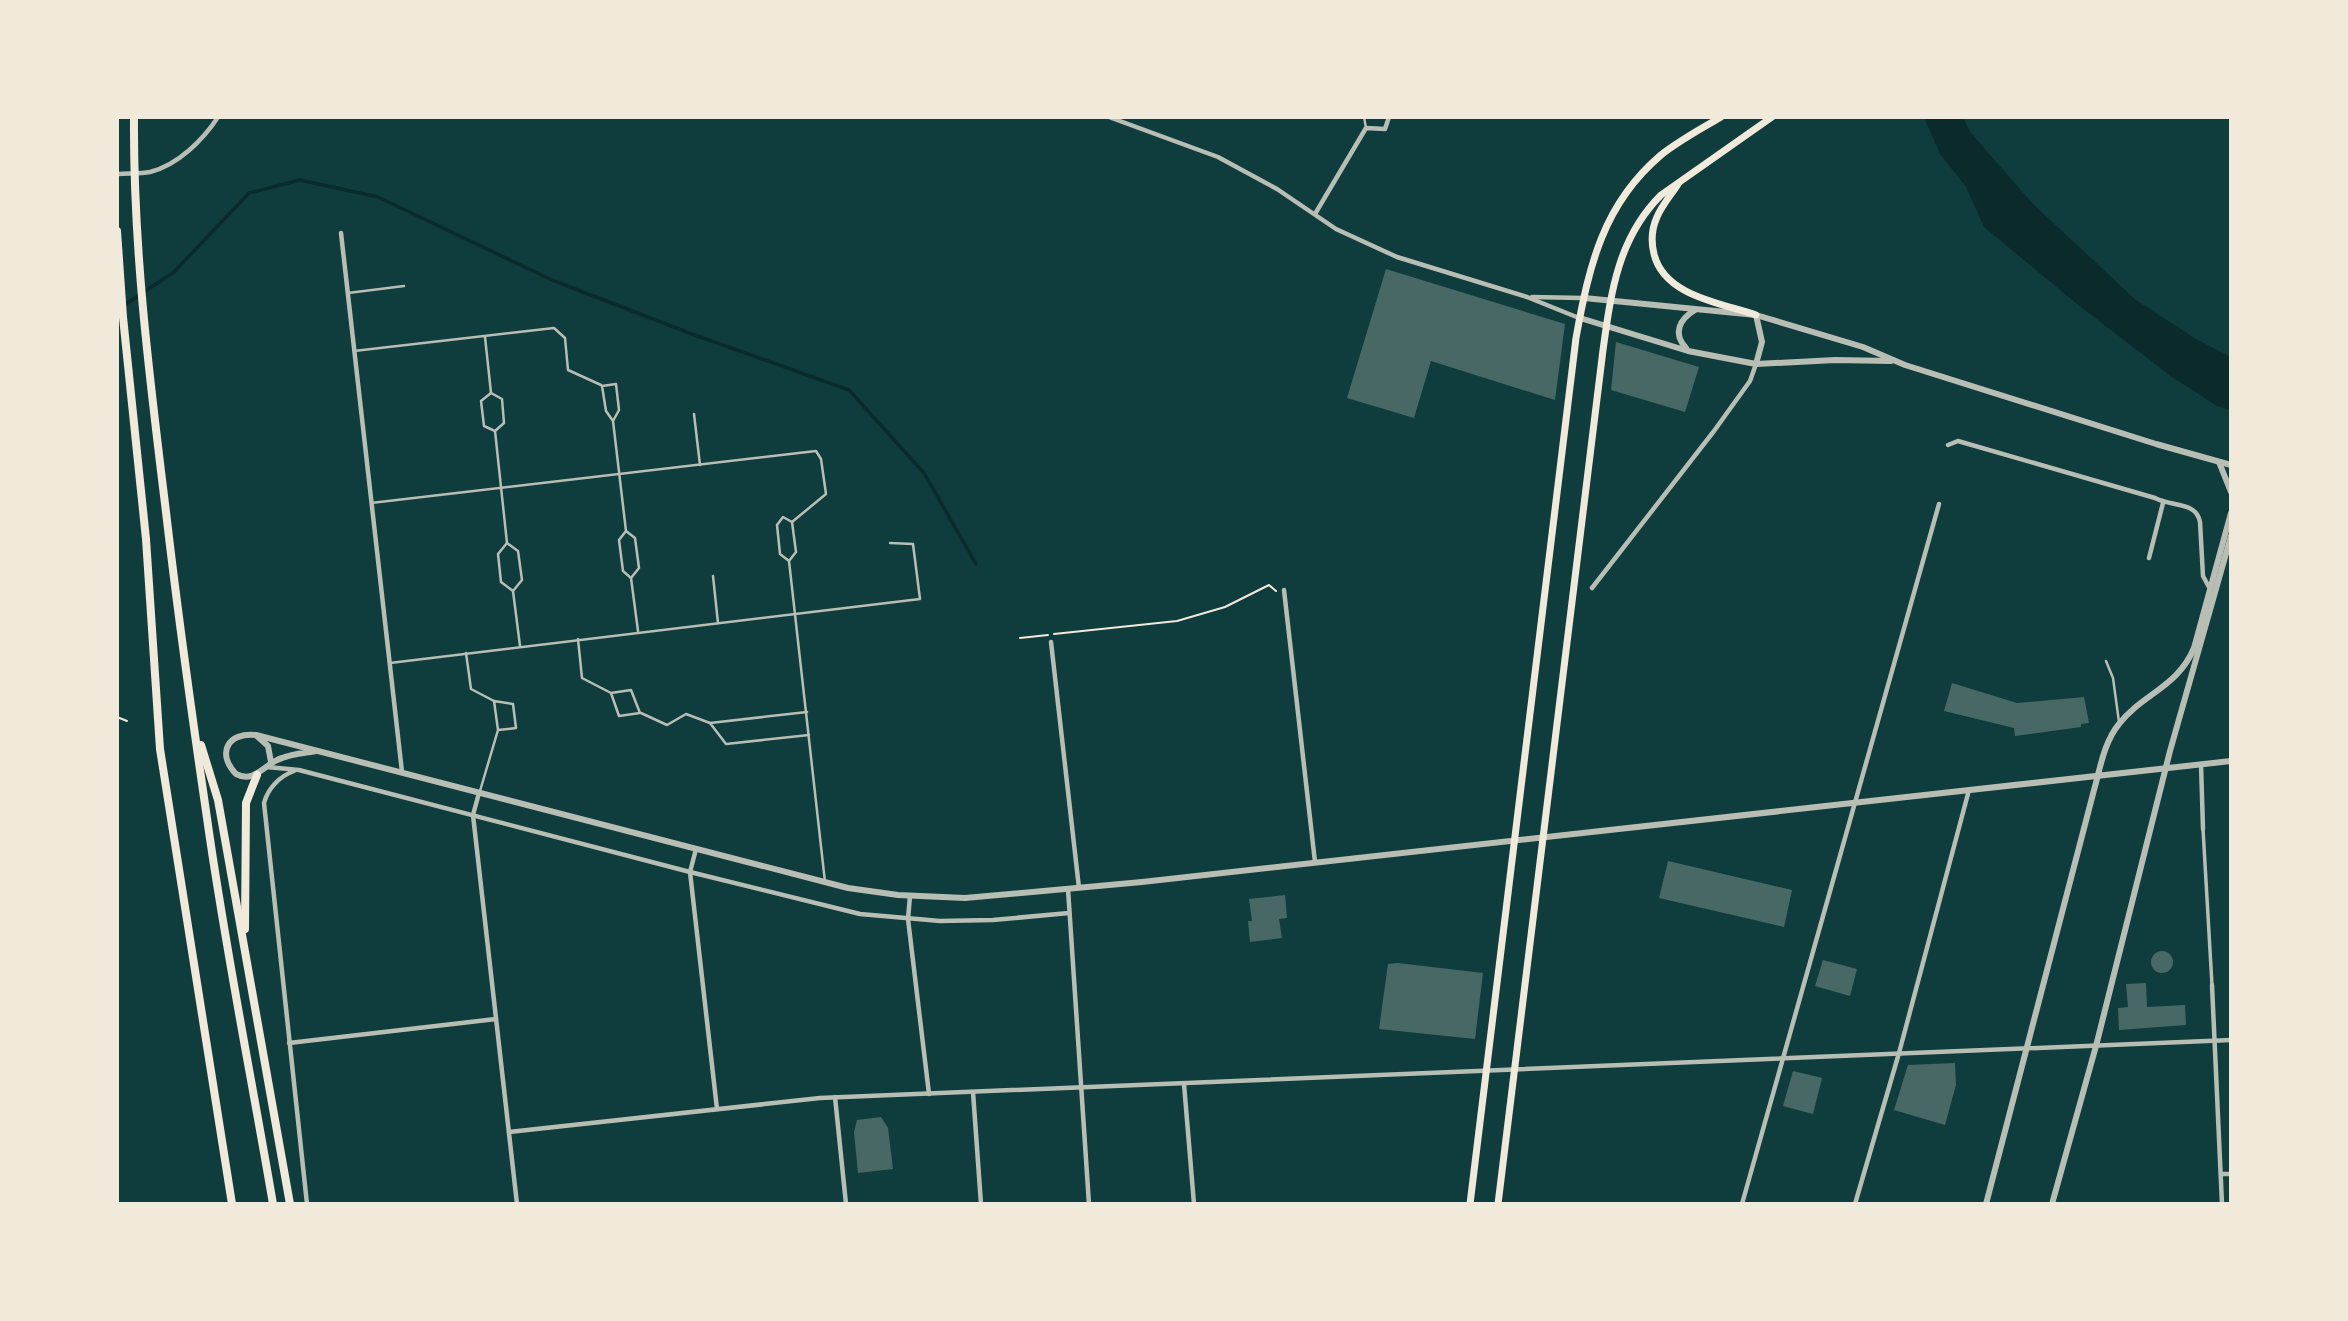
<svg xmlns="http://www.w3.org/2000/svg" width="2348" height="1321" font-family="Ubuntu,sans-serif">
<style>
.water{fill:#0a2a2b}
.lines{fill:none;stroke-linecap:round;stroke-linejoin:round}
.stream{stroke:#0a2a2b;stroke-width:3.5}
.building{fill:#486865}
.path{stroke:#f1e9da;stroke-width:2}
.service{stroke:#b8beb3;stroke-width:2.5}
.pedestrian{stroke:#b8beb3;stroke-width:3.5}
.minor{stroke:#b8beb3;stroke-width:4.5}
.tertiary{stroke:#b8beb3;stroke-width:6}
.secondary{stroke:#f1e9da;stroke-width:7}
.primary{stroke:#f1e9da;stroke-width:8}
</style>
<rect width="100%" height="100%" fill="#0f3d3e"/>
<polygon class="water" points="1924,117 1963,117 1970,132 2033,204 2136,300 2196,339 2231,357 2231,410 2217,406 2172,377 2077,304 1984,227 1966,187 1940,154"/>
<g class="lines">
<polyline class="stream" points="117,310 174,272 249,193 300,180 378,197 552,280 692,334 849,390 924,473 976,564"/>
</g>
<g class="building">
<polygon points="1386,269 1565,324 1555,400 1431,361 1414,418 1347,398"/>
<polygon points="1616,342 1699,367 1685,412 1611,390"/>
<polygon points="1952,683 2017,703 2084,697 2089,723 2081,724 2081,727 2015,736 2014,728 1944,711"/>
<polygon points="1668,861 1792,890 1784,927 1659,898"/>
<polygon points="1285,895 1287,918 1279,919 1282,938 1250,942 1248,921 1252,921 1249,899"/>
<circle cx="2162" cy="962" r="11"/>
<polygon points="1823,960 1857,969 1850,996 1815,986"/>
<polygon points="1398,963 1483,973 1475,1039 1379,1029 1388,964"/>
<polygon points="2146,983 2147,1007 2185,1005 2186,1025 2119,1030 2118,1008 2128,1007 2126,984"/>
<polygon points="1955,1063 1956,1085 1945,1125 1894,1110 1908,1065"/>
<polygon points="1793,1071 1822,1078 1813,1114 1783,1106"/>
<polygon points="881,1117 888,1128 893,1169 858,1173 854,1132 857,1120"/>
</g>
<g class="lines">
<g class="path">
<polyline points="1054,634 1177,621 1225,607 1269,585 1276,591"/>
<polyline points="1020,638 1048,635"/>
<polyline points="117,717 127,721"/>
</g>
<g class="service">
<polyline points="1364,117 1366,128"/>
<polyline points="348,293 404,286"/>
<polyline points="485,337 491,393"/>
<polyline points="354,351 554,328 565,338 568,370 601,385"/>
<polygon points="491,393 502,399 504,423 495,431 484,426 481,401"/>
<polyline points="694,414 700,465"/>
<polyline points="613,421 619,410 616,384 602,386 606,411 613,421 626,531 635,538 639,568 631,578 623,571 619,540 626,531"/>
<polyline points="495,431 507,543"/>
<polyline points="371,503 816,451 821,459 826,494 792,522"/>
<polyline points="789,561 780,554 777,525 783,517 792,522 796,552 789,561 825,882"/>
<polyline points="713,576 718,623"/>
<polyline points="631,578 638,631"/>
<polyline points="513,591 501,582 498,554 507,543 518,551 522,580 513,591 520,646"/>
<polyline points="578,639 582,678 611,693 631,690 640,713 619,716 611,693"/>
<polyline points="466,653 471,689 494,701"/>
<polyline points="2106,661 2113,678 2119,722"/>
<polyline points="390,663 920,599 913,544 890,543"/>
<polyline points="807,712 710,723 726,744 809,735"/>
<polyline points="641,713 667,725 686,714 710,723"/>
<polyline points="480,791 498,730 494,701 513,704 516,728 498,730"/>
</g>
<polyline class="pedestrian" points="2203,829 2212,985"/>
<g class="minor">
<polyline points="1109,117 1218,157 1277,189 1336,229 1397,257 1527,297 1579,318"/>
<path d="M117,174C128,173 140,174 150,172C178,165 203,140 218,117"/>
<polyline points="1315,214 1366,128 1385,129 1389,117"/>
<polyline points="341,233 402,772"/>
<polyline points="1532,297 1583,298"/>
<path d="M1948,445L1958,441L2155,498C2171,507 2196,501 2200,522L2203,576L2210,589"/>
<polyline points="2149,558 2163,503"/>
<polyline points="1592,588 1714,431 1750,381 1756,364"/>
<polyline points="1284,590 1315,862"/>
<polyline points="1051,642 1079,888"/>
<polyline points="2201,764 2203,829"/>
<polyline points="267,767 299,770 690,872 860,914 940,921 993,920 1069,913"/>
<path d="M294,771C280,776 268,788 264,803L307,1204"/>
<polyline points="479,793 473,815 517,1204"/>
<polyline points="696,849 690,872 717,1109"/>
<polyline points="1068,889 1089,1204"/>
<polyline points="910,896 908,919 929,1094"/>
<polyline points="2212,985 2222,1204"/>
<polyline points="289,1043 496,1019"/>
<polyline points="1184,1084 1194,1204"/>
<polyline points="973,1092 981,1204"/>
<polyline points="835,1097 846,1204"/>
<polyline points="509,1132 820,1098 2231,1040"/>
<polyline points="2221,1174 2231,1174"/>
<polyline points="1742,1204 1939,504"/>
<polyline points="1855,1204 1899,1053 1969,790"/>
</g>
<g class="tertiary">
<polyline points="1584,298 1756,315 1863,347 1905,365 2156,444 2231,465"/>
<polyline points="1580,318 1688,351 1756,364 1835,360 1891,361"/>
<path d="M1686,348C1672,333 1680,319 1695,310"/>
<polyline points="1756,364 1762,342 1756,315"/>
<polyline points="2219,462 2231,492"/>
<polyline points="257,736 268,746 271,762"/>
<path d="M316,751C305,753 292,754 282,758C265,763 255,784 236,774C216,753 228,732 256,735L848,888L898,895L965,898L1142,882L2231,761"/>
<path d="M1986,1204L2094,790C2100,769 2104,742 2119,724C2142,694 2178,687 2194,648L2231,513"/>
<polyline points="2052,1204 2096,1046 2170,751 2231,536"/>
</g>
<g class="secondary">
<path d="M1678,184C1671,195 1662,205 1657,217C1652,228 1651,242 1654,254C1664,296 1721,303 1756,315"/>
<path d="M1470,1204L1576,338C1589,266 1603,204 1661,155C1680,140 1701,129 1721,117"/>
<path d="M1498,1204L1603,350C1611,292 1618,238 1661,195L1772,117"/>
</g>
<g class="primary">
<path d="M134,117C133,250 150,381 166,512C178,615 192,716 207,818C225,947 251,1075 273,1204"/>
<polyline points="117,231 123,317 146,539 160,749 232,1204"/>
<polyline points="201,745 218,800 290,1204"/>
<polyline points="245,929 246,803 257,775"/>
</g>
</g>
<rect width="2348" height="1321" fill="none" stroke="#f1e9da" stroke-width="238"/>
</svg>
